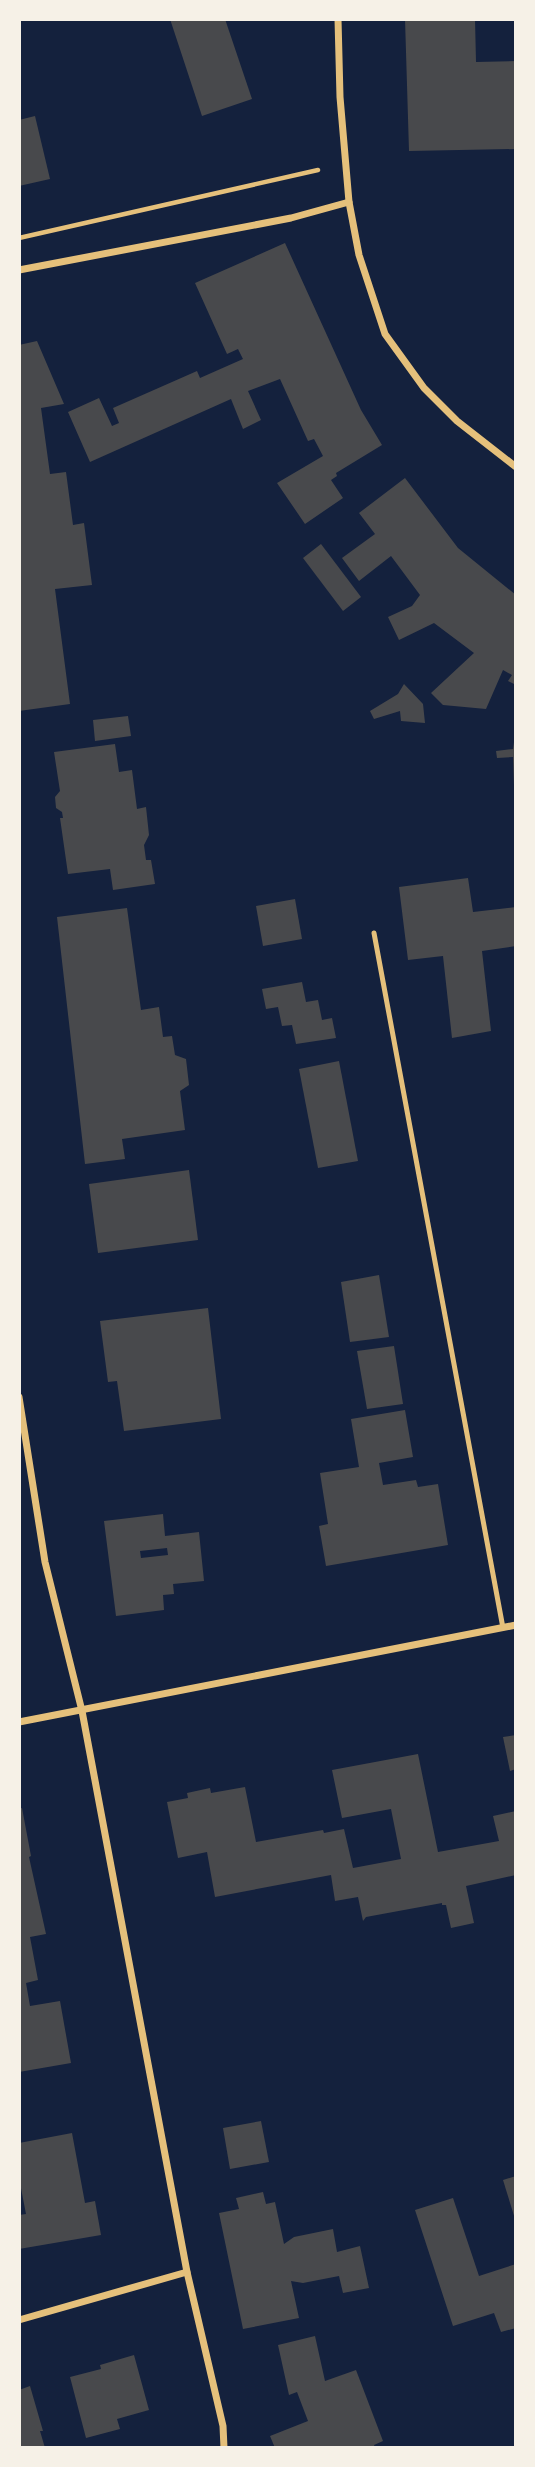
<svg xmlns="http://www.w3.org/2000/svg" width="535" height="2467" font-family="Barlow,sans-serif">
<style>
.building{fill:#48494c;fill-rule:evenodd}
.lines{fill:none;stroke-linecap:round;stroke-linejoin:round}
.path{stroke:#e5c07b;stroke-width:4.5}
.service{stroke:#e5c07b;stroke-width:5}
.minor{stroke:#e5c07b;stroke-width:7}
</style>
<rect width="100%" height="100%" fill="#14213d"/>
<g class="building">
<polygon points="170,19 225,19 252,99 202,116"/>
<polygon points="405,19 475,19 476,62 516,61 516,149 409,151"/>
<polygon points="35,116 50,179 19,186 19,120"/>
<polygon points="285,243 361,410 382,445 336,473 337,476 331,480 343,498 305,524 277,483 323,456 314,439 308,441 280,379 248,391 261,420 243,429 231,399 90,462 68,412 99,398 112,426 119,423 113,408 197,371 200,378 243,359 238,349 227,354 195,283"/>
<polygon points="37,341 64,404 41,408 50,474 66,472 73,525 84,523 92,585 55,589 70,704 19,711 19,345"/>
<polygon points="405,478 458,548 516,595 516,685 508,681 512,675 503,670 486,709 443,705 431,693 474,653 434,623 399,640 388,617 412,606 420,595 391,556 359,581 342,558 375,534 359,513"/>
<polygon points="321,544 361,597 343,611 303,558"/>
<polygon points="404,684 423,704 425,723 401,721 400,711 374,719 370,711 398,694"/>
<polygon points="128,716 131,736 95,741 93,720"/>
<polygon points="514,742 516,742 514,786 513,757 497,758 496,751 513,749"/>
<polygon points="115,744 119,772 132,770 137,809 146,807 149,835 144,845 146,860 151,860 155,884 113,890 110,869 68,874 60,818 63,818 62,812 56,808 55,797 60,791 54,752"/>
<polygon points="468,878 473,912 516,907 516,946 482,951 491,1031 452,1038 443,956 408,960 399,887"/>
<polygon points="295,899 302,939 263,946 256,906"/>
<polygon points="127,908 141,1010 159,1007 163,1037 172,1036 175,1055 186,1059 189,1085 180,1091 185,1130 122,1139 125,1159 85,1164 57,917"/>
<polygon points="302,982 306,1002 318,1000 322,1020 332,1018 336,1038 296,1044 292,1025 282,1026 278,1007 266,1009 262,989"/>
<polygon points="339,1061 358,1161 318,1168 299,1069"/>
<polygon points="189,1170 198,1240 98,1253 89,1184"/>
<polygon points="379,1275 389,1337 350,1342 341,1282"/>
<polygon points="208,1308 221,1419 124,1431 117,1381 108,1382 100,1321"/>
<polygon points="394,1346 403,1404 367,1409 357,1351"/>
<polygon points="405,1410 413,1457 379,1463 383,1485 416,1480 418,1487 438,1484 448,1545 326,1566 319,1526 328,1524 320,1473 359,1467 351,1419"/>
<path d="M163,1514L165,1536L199,1532L204,1581L173,1584L174,1594L163,1595L164,1610L116,1616L104,1521ZM167,1548L168,1555L141,1558L140,1551Z"/>
<polygon points="516,1735 516,1769 510,1771 503,1737"/>
<polygon points="418,1754 438,1852 499,1841 493,1816 516,1811 516,1875 466,1886 474,1923 451,1928 446,1905 442,1905 442,1903 366,1917 363,1921 358,1897 335,1901 331,1875 215,1897 207,1852 178,1858 167,1802 188,1798 187,1793 210,1788 211,1793 245,1787 256,1842 323,1830 324,1833 344,1829 353,1868 401,1859 391,1809 342,1818 332,1770"/>
<polygon points="22,1808 31,1856 29,1857 46,1934 30,1937 38,1980 26,1983 30,2006 60,2001 71,2063 19,2072 19,1809"/>
<polygon points="261,2121 269,2162 230,2169 223,2128"/>
<polygon points="72,2133 85,2203 95,2201 101,2235 19,2249 19,2215 26,2214 19,2178 19,2143"/>
<polygon points="516,2176 516,2219 515,2219 503,2180"/>
<polygon points="263,2192 266,2204 275,2202 284,2244 294,2237 333,2229 337,2252 360,2246 369,2288 343,2293 339,2276 303,2283 291,2281 299,2318 243,2329 219,2213 239,2209 236,2198"/>
<polygon points="453,2198 479,2276 516,2264 516,2328 501,2332 494,2313 453,2326 415,2210"/>
<polygon points="315,2336 325,2381 356,2370 383,2441 374,2445 375,2448 275,2448 270,2436 308,2421 297,2392 289,2395 278,2345"/>
<polygon points="134,2355 149,2410 117,2419 120,2429 86,2438 70,2377 101,2369 100,2365"/>
<polygon points="30,2386 43,2431 40,2431 45,2448 19,2448 19,2390"/>
</g>
<g class="lines">
<polyline class="path" points="19,238 318,170"/>
<polyline class="service" points="374,933 503,1628"/>
<g class="minor">
<polyline points="338,19 340,97 349,202 359,255 385,334 424,388 457,421 516,467"/>
<polyline points="19,270 291,218 349,202"/>
<polyline points="19,1397 45,1562 82,1711 187,2272 223,2426 224,2448"/>
<polyline points="19,1722 516,1625"/>
<polyline points="19,2320 187,2272"/>
</g>
</g>
<rect width="535" height="2467" fill="none" stroke="#f6f1e7" stroke-width="42"/>
</svg>
